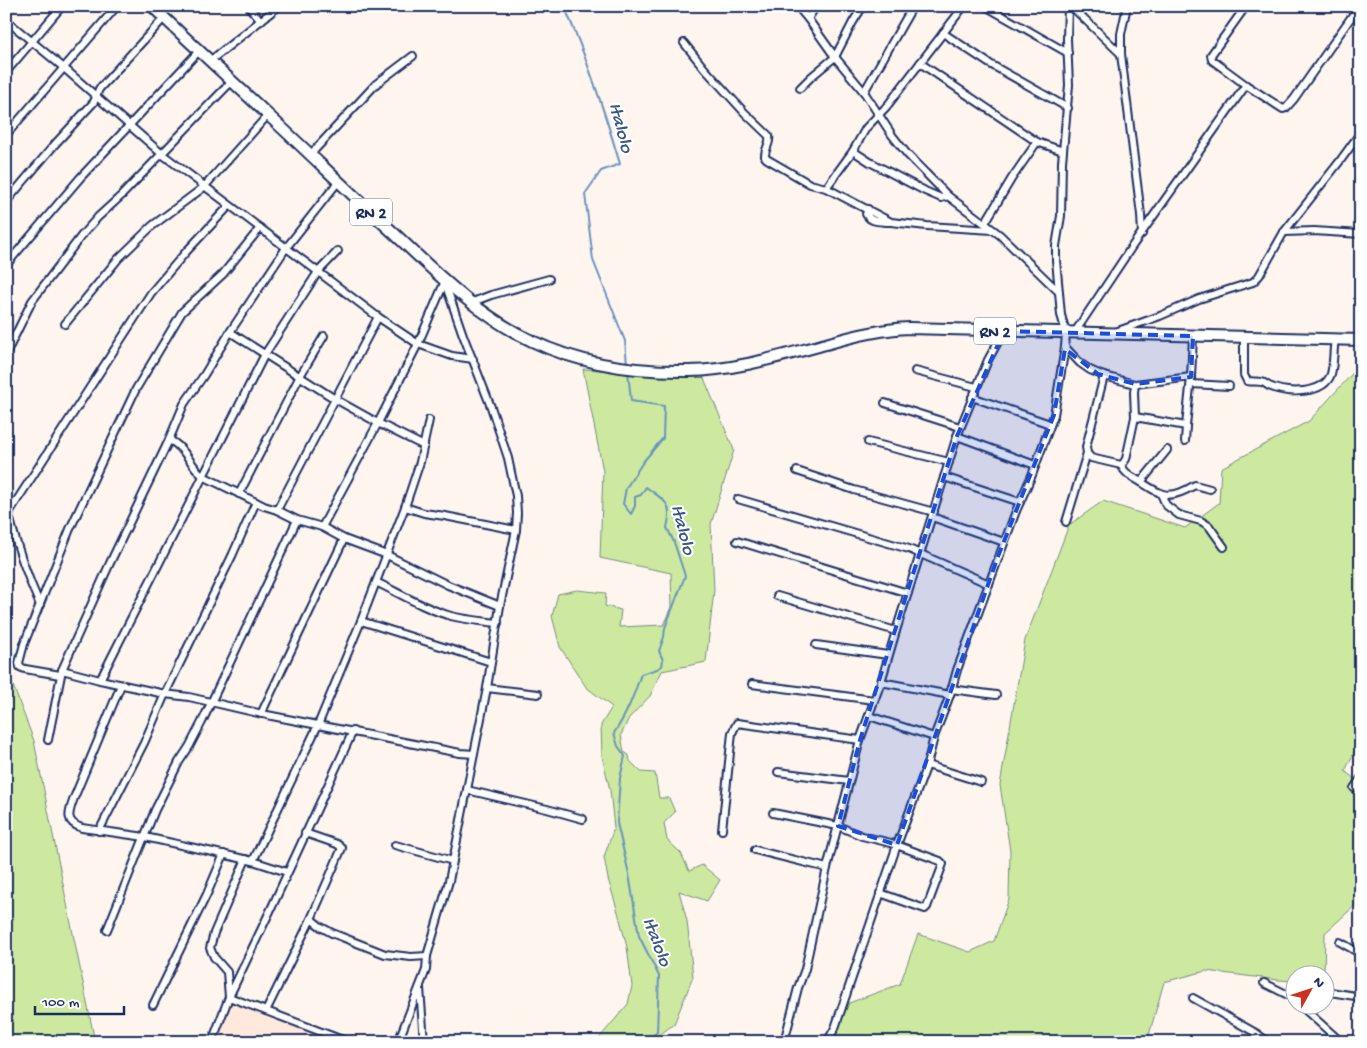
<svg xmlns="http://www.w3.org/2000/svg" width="1367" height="1048" font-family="'Gochi Hand',sans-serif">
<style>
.built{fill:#ffe8dc}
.green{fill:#cde9a0;stroke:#748c7f}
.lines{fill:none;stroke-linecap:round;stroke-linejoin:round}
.stream{stroke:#6993bd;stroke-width:2}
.minor-casing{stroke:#1b2f5e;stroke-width:10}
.highway-casing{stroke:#1b2f5e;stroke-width:14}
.minor{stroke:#fff;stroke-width:6}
.highway{stroke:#fff;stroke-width:10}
.marked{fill:#1d4ed8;fill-opacity:0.2;stroke:#1d4ed8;stroke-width:4;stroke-dasharray:10 6;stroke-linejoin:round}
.labels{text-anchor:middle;stroke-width:4;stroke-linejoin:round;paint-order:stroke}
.shield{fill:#fff;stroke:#5f6d8e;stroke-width:1}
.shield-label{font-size:16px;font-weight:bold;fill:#1b2f5e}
.water-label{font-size:19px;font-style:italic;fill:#3c5886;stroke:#fff}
</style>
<rect width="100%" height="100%" fill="#fff5ef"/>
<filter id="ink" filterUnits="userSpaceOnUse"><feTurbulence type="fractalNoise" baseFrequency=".02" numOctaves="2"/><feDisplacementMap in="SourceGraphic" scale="10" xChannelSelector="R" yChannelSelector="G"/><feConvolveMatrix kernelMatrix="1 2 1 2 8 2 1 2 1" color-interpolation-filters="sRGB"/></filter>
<g filter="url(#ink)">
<polygon class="built" points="231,1002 341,1042 214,1042"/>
<g class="green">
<polygon points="1361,364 1361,738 1345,771 1361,784 1361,900 1325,933 1324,975 1294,976 1294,981 1279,980 1206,971 1164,982 1147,1042 831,1042 849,1003 900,984 918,934 970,952 994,941 1009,899 1010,851 1000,785 1025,640 1069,525 1103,501 1185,528 1219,503 1221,468 1309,421"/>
<polygon points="583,369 703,376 734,450 711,524 714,590 706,662 662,671 650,696 629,718 621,735 624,752 629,755 630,761 641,772 655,773 659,798 669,798 675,812 664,823 667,840 681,853 689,871 702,865 720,880 707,901 679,891 687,921 693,977 674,1024 650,1042 596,1042 628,1004 632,986 627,947 618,912 608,879 604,857 614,828 610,790 602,756 601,725 612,707 586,687 560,647 552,616 558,594 577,590 606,593 605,606 621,610 619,627 664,625 672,607 671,573 600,558 603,471"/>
<polygon points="6,667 34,741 95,1042 6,1042"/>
</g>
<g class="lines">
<g class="stream">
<path d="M564,6C587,57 604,110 620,164L601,171L585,194L593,260L625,341L627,364"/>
<path d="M628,371L631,401L664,406L663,438L643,462L626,488L623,504L631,514L635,506V497L641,495L646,487C666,502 673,502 667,528L674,542L685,576L665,628L664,637L659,651L663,660L662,666L657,669L641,674C634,695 627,714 614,733L618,746L625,756L620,778L617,823L629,874L639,936L659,976L657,1032L645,1042"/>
<polyline points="6,968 8,973 6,973"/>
</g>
<defs>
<g id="minor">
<polyline points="248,6 261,21"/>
<polyline points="797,6 808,19 835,57 864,92 892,135 907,154 948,196 1000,235 1059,292 1061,315 1066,332 1065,347 1054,415 1032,475 1016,511 957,670 950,695 934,737 927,765 897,845 835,1028 827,1042"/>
<polyline points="985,6 1068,53"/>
<polyline points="1071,6 1121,54"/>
<polyline points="1127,6 1121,34 1121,54 1141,215 1142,234"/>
<polyline points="1246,6 1211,55 1212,60 1246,85 1283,109 1286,108 1294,99 1359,6"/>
<polyline points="6,12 11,6"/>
<polyline points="808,19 816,6"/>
<polyline points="6,20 64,68 162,154 378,317 418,344 452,356 473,359"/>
<polyline points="943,33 990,64 1068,108"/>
<path d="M684,43L704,68L745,113L769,136C771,144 764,149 765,157L767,159L810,184L826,188L891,222L927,226L993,230"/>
<polyline points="210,61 279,6"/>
<polyline points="920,63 1037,142 1063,151"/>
<polyline points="6,72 62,6"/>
<polyline points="800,88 811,77 835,57 853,22 863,6"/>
<polyline points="864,92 913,6"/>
<polyline points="6,135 117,6"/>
<polyline points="853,151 870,162 925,191 941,198 948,196"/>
<polyline points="310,155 376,84 413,56"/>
<polyline points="826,188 853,151 866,128 887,106 964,6"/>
<polyline points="6,202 56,143 94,102 99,89 164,18"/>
<path d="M868,209L866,214C871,223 880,221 889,222"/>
<polyline points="985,223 1012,178 1037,142"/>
<polyline points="1284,232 1314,231 1361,234"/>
<polyline points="6,265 80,178 199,51"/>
<polyline points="1059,292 1056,260 1056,246 1061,216 1062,162 1069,85 1067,39 1068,6"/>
<polyline points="470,303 491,295 549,279"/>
<polyline points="65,324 118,259 152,226 204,187 268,115"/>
<polyline points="1118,331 1160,316 1199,299 1253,282 1259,276 1284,232 1340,161 1361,132"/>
<polyline points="230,332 335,399 378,423 424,446"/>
<polyline points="1075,332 1133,245 1246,85"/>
<path d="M1244,336V375L1247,381C1252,382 1258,381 1262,382C1265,383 1267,385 1269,386C1286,394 1324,395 1331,374C1334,363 1333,350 1335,339"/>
<polyline points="1065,347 1080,363 1090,370 1104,376 1135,384 1191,377"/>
<polyline points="6,354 32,301 82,235 98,217 121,196 232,81"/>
<polyline points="915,371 976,387"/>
<polyline points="1104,376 1086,447 1087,453 1091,458 1121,465 1124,462 1126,459 1135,417"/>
<polyline points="1135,384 1134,392 1135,417 1186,426 1185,441"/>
<polyline points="1191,384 1229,386"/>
<polyline points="972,397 1050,424"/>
<polyline points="885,403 960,427"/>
<polyline points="1186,426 1191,377 1193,336"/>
<polyline points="957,436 1035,465"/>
<path d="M169,440C184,446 191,466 203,476L264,506L277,510L297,520L322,527L344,539L387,555L448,585L500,606"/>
<polyline points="868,442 949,462"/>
<path d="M1121,465C1126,475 1131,476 1141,482C1164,497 1170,500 1195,485L1210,489"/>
<polyline points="797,471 854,490 934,512"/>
<polyline points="944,477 1020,502"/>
<polyline points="1141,482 1167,450"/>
<polyline points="239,494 300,376 324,336"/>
<polyline points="1161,494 1166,505 1179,515 1201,521 1209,526 1224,547"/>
<polyline points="738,499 909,549 989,584"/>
<polyline points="405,507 424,513 445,516 516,530"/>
<polyline points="277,510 378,317"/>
<polyline points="932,517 1004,542"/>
<polyline points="1066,522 1087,453"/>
<polyline points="322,527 378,423 418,344 445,281"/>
<polyline points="737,541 908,593"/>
<path d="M376,582C401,594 425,609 451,616C467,620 482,621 498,623"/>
<polyline points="777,596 896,631"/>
<path d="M40,605C27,576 17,547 9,516L10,511L151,293L185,253L229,206"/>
<polyline points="361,621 491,662"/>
<polyline points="816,645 888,655"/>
<polyline points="62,670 100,680 165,694 189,697 267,715 460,753 474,754"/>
<polyline points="60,675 25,669 20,667 19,663 24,644 70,529 136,389 182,312 223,274 260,228"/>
<polyline points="100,680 265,354 318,272 338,251"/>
<polyline points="881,682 950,695"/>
<polyline points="752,684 874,700"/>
<path d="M121,685L74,798C69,812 64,822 82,828L145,837L253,861L287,872"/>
<polyline points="487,688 538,694"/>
<polyline points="951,689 996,695"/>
<polyline points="261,714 344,539"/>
<polyline points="869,716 934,737"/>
<polyline points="48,740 62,670 110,563 169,440 184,404 204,375 230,332 286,248 338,182"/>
<polyline points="927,765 981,782"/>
<polyline points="778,772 849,781"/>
<polyline points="1354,788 1361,778"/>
<polyline points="467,790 547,809 583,819"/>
<polyline points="773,813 838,826 862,836 891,843 940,861 943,864 927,907 925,909 880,893"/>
<polyline points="722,830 732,733 737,723 860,740"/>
<polyline points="99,831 144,743 165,694 232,556 256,502"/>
<polyline points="395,845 453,861"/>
<polyline points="755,850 827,868"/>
<polyline points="246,859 214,933 210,948 214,957 227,972 229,997 348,1042"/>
<polyline points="253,861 318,725 361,621 405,507 420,462 429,420"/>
<polyline points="311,919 321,927 332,933 385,954 411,957 427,956"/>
<polyline points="107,930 155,810 179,762 189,747 202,722 297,520"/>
<polyline points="1340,942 1361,954"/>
<polyline points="1264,983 1292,997 1294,996"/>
<polyline points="420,988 424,1042"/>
<polyline points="1324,991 1355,996 1361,996"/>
<polyline points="1193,998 1256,1033 1268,1042"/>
<polyline points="153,1005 207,894 224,854"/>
<polyline points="1301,1006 1341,1042"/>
<polyline points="266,1011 311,919 342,848 337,844 305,833"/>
<polyline points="212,1042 229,997 271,909 353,731"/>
<polyline points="398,1042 426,970 427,956 449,881 487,688 500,606 516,530 517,513 516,496 508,458 491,407 463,335 445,283"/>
<polyline points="784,1042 798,988 805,969 827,868 860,740 881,682 896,631 957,436 988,360 1004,331"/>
</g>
<path id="highway" d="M152,6C190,43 229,78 267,114C306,150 345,188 385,225C432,268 473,313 532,341C580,364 637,372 689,371C736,370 781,356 826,344C853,336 880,329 909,328L1361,340"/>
</defs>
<use href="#minor" class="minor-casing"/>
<use href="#highway" class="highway-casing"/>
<use href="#minor" class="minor"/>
<use href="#highway" class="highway"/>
</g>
</g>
<path class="marked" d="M1004,331L1193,336L1191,377L1135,384L1098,374L1065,349L1054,415L997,559L897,845L838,826L860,740L957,436Z"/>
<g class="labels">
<g class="shield">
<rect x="350" y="198.5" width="42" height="27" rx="4"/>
<rect x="974" y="317.5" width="42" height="27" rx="4"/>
</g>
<g class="shield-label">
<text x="371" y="218">RN 2</text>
<text x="995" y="337">RN 2</text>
</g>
<g class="water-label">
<text transform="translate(623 127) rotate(75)" y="7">Italolo</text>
<text transform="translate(685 529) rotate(75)" y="7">Italolo</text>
<text transform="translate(659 941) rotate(69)" y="7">Italolo</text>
</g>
</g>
<rect width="1367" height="1048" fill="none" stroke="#fff" stroke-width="25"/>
<rect x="12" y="12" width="1342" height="1023" fill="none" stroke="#1b2f5e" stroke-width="2" filter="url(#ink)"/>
<g transform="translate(1310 990) rotate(50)"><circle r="24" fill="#ffffff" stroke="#a4acbf"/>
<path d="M0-4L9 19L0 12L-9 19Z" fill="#c8321e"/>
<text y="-8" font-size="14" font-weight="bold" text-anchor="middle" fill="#1b2f5e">N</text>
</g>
<path d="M35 1006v8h89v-8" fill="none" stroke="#1b2f5e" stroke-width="2.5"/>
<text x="42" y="1006" font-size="15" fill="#1b2f5e" stroke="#ffffff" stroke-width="4" paint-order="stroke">100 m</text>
</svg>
